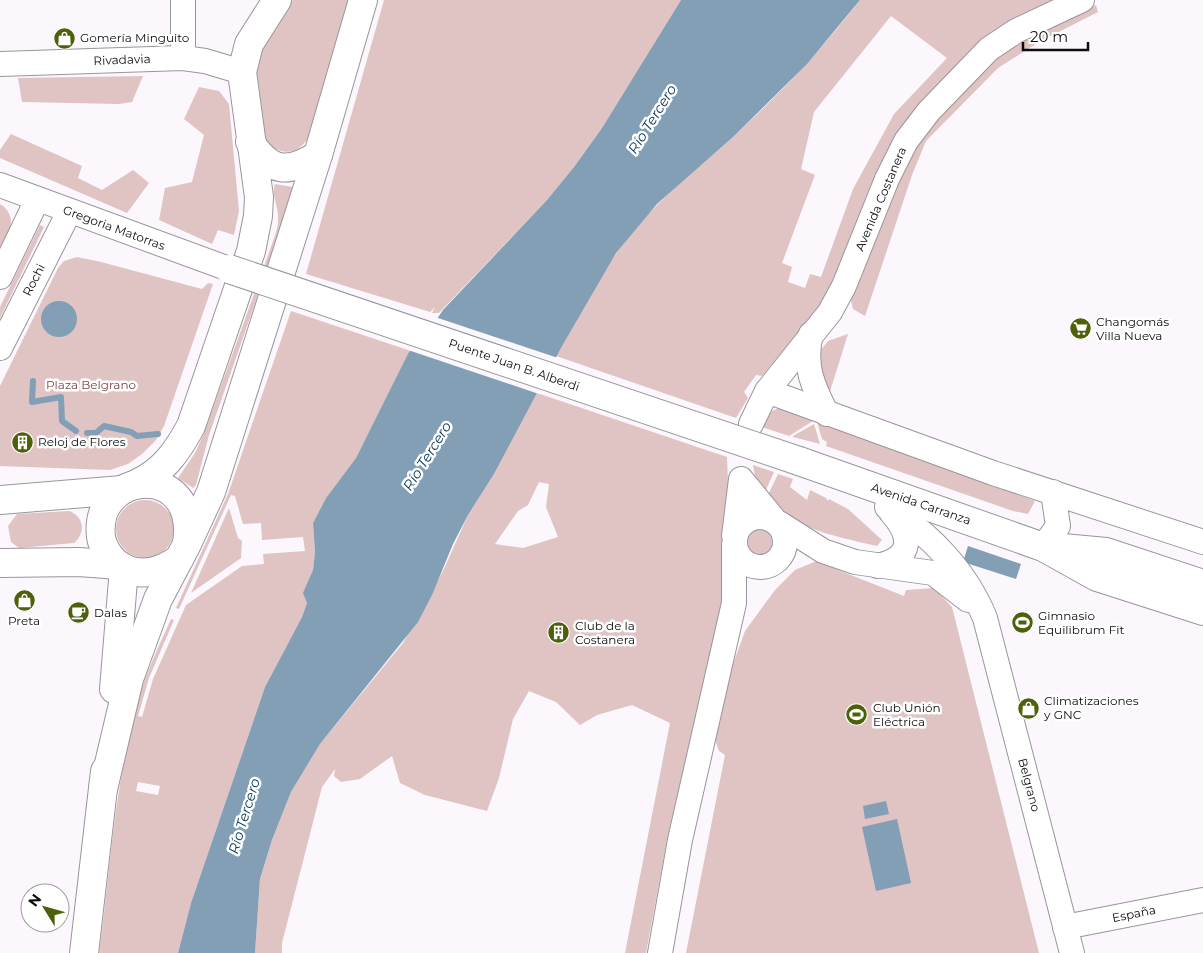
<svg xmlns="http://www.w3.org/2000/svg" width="1203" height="953" font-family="Montserrat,sans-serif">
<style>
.green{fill:#e0c3c3;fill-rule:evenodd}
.water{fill:#829fb6}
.pier{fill:#fbf7fd}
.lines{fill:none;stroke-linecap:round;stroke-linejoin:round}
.stream{stroke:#829fb6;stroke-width:6}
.minor-casing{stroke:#98959b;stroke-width:26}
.secondary-casing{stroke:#98959b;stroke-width:30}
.minor{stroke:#fff;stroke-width:24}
.secondary{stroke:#fff;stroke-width:28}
.secondary-bridge-casing{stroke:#98959b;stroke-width:30;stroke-linecap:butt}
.secondary-bridge{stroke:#fff;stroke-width:28}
.labels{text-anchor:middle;stroke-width:5;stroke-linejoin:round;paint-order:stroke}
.poi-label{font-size:12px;fill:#0d0c0e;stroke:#fff;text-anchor:start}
.street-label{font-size:12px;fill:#0d0c0e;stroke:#fff}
.park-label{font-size:12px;fill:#7d4545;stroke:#fff}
.water-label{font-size:14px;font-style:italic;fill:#003555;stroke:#fff}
</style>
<rect width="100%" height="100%" fill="#fbf7fd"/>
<g class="green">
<path d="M293,0H348L310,135C298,157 279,156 263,139C258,107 248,72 264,41C271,27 283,13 293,0Z"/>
<polygon points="384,0 681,0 602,128 574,167 547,200 439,313 432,313 435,307 430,312 306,274"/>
<path d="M860,0H1057L877,173L829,290L817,310L762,376L756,375L744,392L748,398L736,418L556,356C579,313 603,267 634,230C663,195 700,167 734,136C780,94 822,49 860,0ZM891,16L947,58L894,114L853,189L821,277L810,274L805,288L788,282L792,267L782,263L815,175L801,169L814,112Z"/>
<polygon points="1096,5 1098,12 1039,42 998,68 926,141 912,175 865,316 853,309 851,301 859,273 918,138 991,62 1013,47"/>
<polygon points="143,76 132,102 119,104 22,102 18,78"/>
<polygon points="199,87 219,91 229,104 239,211 234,235 218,230 212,244 159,220 165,188 192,182 204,135 184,119"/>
<polygon points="11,134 82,166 78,178 102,190 133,170 149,183 127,213 0,158 0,150"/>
<path d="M275,184L293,187L294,192L209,435L196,485L193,488L178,478L195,453L204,433L272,244C275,235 279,226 278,216C278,206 271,193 275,184Z"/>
<path d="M0,204C20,216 8,239 0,254Z"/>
<polygon points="40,225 44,227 0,318 0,307"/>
<polygon points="77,257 101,262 202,289 208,283 213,284 164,426 156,440 142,454 128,464 110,470 0,466 0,386 58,268 64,261"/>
<path d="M291,311L411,351L356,458L326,498L313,523L315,552L313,570L304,593L307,603L302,617L265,687L191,903L178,953H99C110,874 114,792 134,715C142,681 157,650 171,619L174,620L149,678L138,716L142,717L153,679L186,605L242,566L264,564L263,554L305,551L303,537L262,540L261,523L243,524L235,496L231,495L179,609L176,608L228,494ZM138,782L160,786L158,795L136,791Z"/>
<polygon points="848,334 827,401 823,396 819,352 828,341"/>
<path d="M537,393L727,457L729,508L721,608L668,835L646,953H625L670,723L632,705L597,715L580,725L556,702L529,691L513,719L499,778L487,811L425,795L400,783L392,756L360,779L341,782L334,776L335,769L322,787L282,943V953H255L260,879L272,840L291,792L320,744L403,643L443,571L468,515L494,474ZM539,482L549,484L546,507L558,537L523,548L495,544L518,511L528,505Z"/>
<polygon points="779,408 813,421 789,436 762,427 772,411"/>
<polygon points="817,422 1035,501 1028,514 1013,511 826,446 827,442 822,439"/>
<polygon points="814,424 820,444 793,437 793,436"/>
<polygon points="753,465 774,472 765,492 756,483"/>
<path d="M778,474L793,479L790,487L807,500L810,490L826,498L828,501L829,499L848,509L882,540L877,546C836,536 794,531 768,495Z"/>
<circle cx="145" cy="529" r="29"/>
<polygon points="229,508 238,538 242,541 241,558 191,593"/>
<path d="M69,511C84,516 86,533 74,543L19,548L11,542L8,526L17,514Z"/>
<circle cx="760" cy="542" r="19"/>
<polygon points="819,560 838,570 904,596 906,590 934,588 952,607 1039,953 686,953 725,755 719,751 713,734 728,678 745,631 775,590 795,570"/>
</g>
<g class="water">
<polygon points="681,0 860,0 807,64 733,137 657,204 616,253 562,346 494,474 468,515 453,544 432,595 418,622 320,744 291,792 272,840 260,879 255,953 178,953 191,903 265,687 302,617 307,603 303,593 313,570 315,552 313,523 326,498 356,458 409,352 424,338 443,310 547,200 574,167 602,128"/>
<circle cx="59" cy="319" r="18"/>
<polygon points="968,546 1021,564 1016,579 963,562"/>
<polygon points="886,801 889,814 865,819 863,806"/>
<polygon points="897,819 911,883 876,891 862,827"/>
</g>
<polygon class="pier" points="435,317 558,358 539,394 408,350 422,336"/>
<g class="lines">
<g class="stream">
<polyline points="33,381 32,402 61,397 62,421 76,431"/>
<polyline points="87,433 96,433 104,426 131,432 137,436 158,434"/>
</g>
<defs>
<g id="minor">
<polyline points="183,58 183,0"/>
<polyline points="0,64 183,58 205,61 242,72"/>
<polyline points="0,185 229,269"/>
<polyline points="0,277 37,200"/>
<path d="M811,334C803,365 813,387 827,414"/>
<polyline points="0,348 69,212"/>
<polyline points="767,391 993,473 1203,542"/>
<polyline points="751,424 767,391 830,312 844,286 887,179 906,141 929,111 989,49 1016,31 1082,0"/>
<path d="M887,507C929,533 966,571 985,618L1072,953"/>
<circle cx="760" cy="542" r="25"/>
<polyline points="779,523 823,551 855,562 933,573 968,600"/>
<polyline points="734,536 741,479 773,518"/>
<polyline points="1043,547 1058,526 1053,492"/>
<path d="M878,566C914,557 912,536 891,512"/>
<polyline points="1065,927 1203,900"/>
<polyline points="660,953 680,840 734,603 734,545"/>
</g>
<g id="secondary">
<path d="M250,142C271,173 288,174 318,155"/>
<polyline points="799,461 1043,547 1097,577 1203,611"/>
<path d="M136,484C163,472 177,452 191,426L251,251L258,216L259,197L242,72L249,44L277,0"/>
<polyline points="0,500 122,490"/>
<polyline points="1052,547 1106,552 1203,584"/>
<path d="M179,559C162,571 145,577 125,569C113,564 103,549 101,537C93,469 199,461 187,543"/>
<polyline points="0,563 79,562 119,565"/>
<polyline points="114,689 124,568"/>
<polyline points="103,789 129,679 158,599 186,546 211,492 318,155 363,0"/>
<polyline points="84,953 105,771"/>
</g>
</defs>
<use href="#minor" class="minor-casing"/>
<use href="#secondary" class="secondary-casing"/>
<use href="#minor" class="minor"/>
<use href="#secondary" class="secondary"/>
<defs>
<polyline id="secondary-bridge" points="229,269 799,461"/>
</defs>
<use href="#secondary-bridge" class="secondary-bridge-casing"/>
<use href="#secondary-bridge" class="secondary-bridge"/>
</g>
<defs>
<symbol id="shop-disc" viewBox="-11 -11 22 22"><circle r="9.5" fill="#4d610a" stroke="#fff"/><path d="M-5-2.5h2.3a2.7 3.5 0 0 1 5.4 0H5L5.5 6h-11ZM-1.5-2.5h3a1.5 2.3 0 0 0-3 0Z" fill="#fff"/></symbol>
<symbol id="supermarket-disc" viewBox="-11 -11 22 22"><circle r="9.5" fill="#4d610a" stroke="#fff"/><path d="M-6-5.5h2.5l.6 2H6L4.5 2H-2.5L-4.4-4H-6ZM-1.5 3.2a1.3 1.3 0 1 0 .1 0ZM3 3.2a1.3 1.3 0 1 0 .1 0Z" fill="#fff"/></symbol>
<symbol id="building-disc" viewBox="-11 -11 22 22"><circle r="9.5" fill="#4d610a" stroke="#fff"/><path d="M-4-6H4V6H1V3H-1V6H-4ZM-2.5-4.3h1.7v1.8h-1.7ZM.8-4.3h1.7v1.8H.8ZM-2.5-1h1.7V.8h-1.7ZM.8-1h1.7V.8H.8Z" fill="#fff"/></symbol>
<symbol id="cafe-disc" viewBox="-11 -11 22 22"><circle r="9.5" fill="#4d610a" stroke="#fff"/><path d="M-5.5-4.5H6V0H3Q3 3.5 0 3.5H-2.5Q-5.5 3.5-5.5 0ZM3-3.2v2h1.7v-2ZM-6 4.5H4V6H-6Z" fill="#fff"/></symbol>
<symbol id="stadium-disc" viewBox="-11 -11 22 22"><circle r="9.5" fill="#4d610a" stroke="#fff"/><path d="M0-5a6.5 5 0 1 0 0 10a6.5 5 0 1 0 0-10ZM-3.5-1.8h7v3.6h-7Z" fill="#fff"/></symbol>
</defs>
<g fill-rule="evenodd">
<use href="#shop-disc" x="52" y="26" width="25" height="25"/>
<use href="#supermarket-disc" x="1068" y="316" width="25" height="25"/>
<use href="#building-disc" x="10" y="430" width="25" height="25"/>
<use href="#shop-disc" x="12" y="588" width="25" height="25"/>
<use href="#cafe-disc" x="66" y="600" width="25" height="25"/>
<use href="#stadium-disc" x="1010" y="610" width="25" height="25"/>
<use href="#building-disc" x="546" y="620" width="25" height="25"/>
<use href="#shop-disc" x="1016" y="696" width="25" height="25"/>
<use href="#stadium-disc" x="844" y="702" width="25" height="25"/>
</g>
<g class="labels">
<g class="poi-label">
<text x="80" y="42">Gomería Minguito</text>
<text x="1096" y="326">Changomás<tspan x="1096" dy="14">Villa Nueva</tspan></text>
<text x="38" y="446">Reloj de Flores</text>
<text x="94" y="617">Dalas</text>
<text x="1038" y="620">Gimnasio<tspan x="1038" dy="14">Equilibrum Fit</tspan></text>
<text x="24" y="625" text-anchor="middle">Preta</text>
<text x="575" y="630">Club de la<tspan x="575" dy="14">Costanera</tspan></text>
<text x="1044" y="705">Climatizaciones<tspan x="1044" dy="14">y GNC</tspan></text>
<text x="873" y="712">Club Unión<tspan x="873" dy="14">Eléctrica</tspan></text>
</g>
<g class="street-label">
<text transform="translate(122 60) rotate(-2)" y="4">Rivadavia</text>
<text transform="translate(881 199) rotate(-67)" y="4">Avenida Costanera</text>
<text transform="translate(114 228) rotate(20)" y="4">Gregoria Matorras</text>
<text transform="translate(34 280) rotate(-63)" y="4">Rochi</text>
<text transform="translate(514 365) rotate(19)" y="4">Puente Juan B. Alberdi</text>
<text transform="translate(921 504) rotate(19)" y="4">Avenida Carranza</text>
<text transform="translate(1029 785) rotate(75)" y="4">Belgrano</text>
<text transform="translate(1134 914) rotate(-11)" y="4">España</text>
</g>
<g class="park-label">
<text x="91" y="389">Plaza Belgrano</text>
</g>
<g class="water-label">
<text transform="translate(652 119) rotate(-58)" y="5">Río Tercero</text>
<text transform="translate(427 456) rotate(-58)" y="5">Río Tercero</text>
<text transform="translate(244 816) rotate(-73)" y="5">Río Tercero</text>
</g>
</g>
<g transform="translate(45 908) rotate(307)"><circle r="24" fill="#ffffff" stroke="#9e9e9f"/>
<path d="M0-4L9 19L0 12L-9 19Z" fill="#4d610a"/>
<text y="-8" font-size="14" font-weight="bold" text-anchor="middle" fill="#0d0c0e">N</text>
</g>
<path d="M1023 42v8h65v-8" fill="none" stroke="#0d0c0e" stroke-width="2.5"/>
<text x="1030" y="42" font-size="15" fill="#0d0c0e" stroke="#ffffff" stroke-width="4" paint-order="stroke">20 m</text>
</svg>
